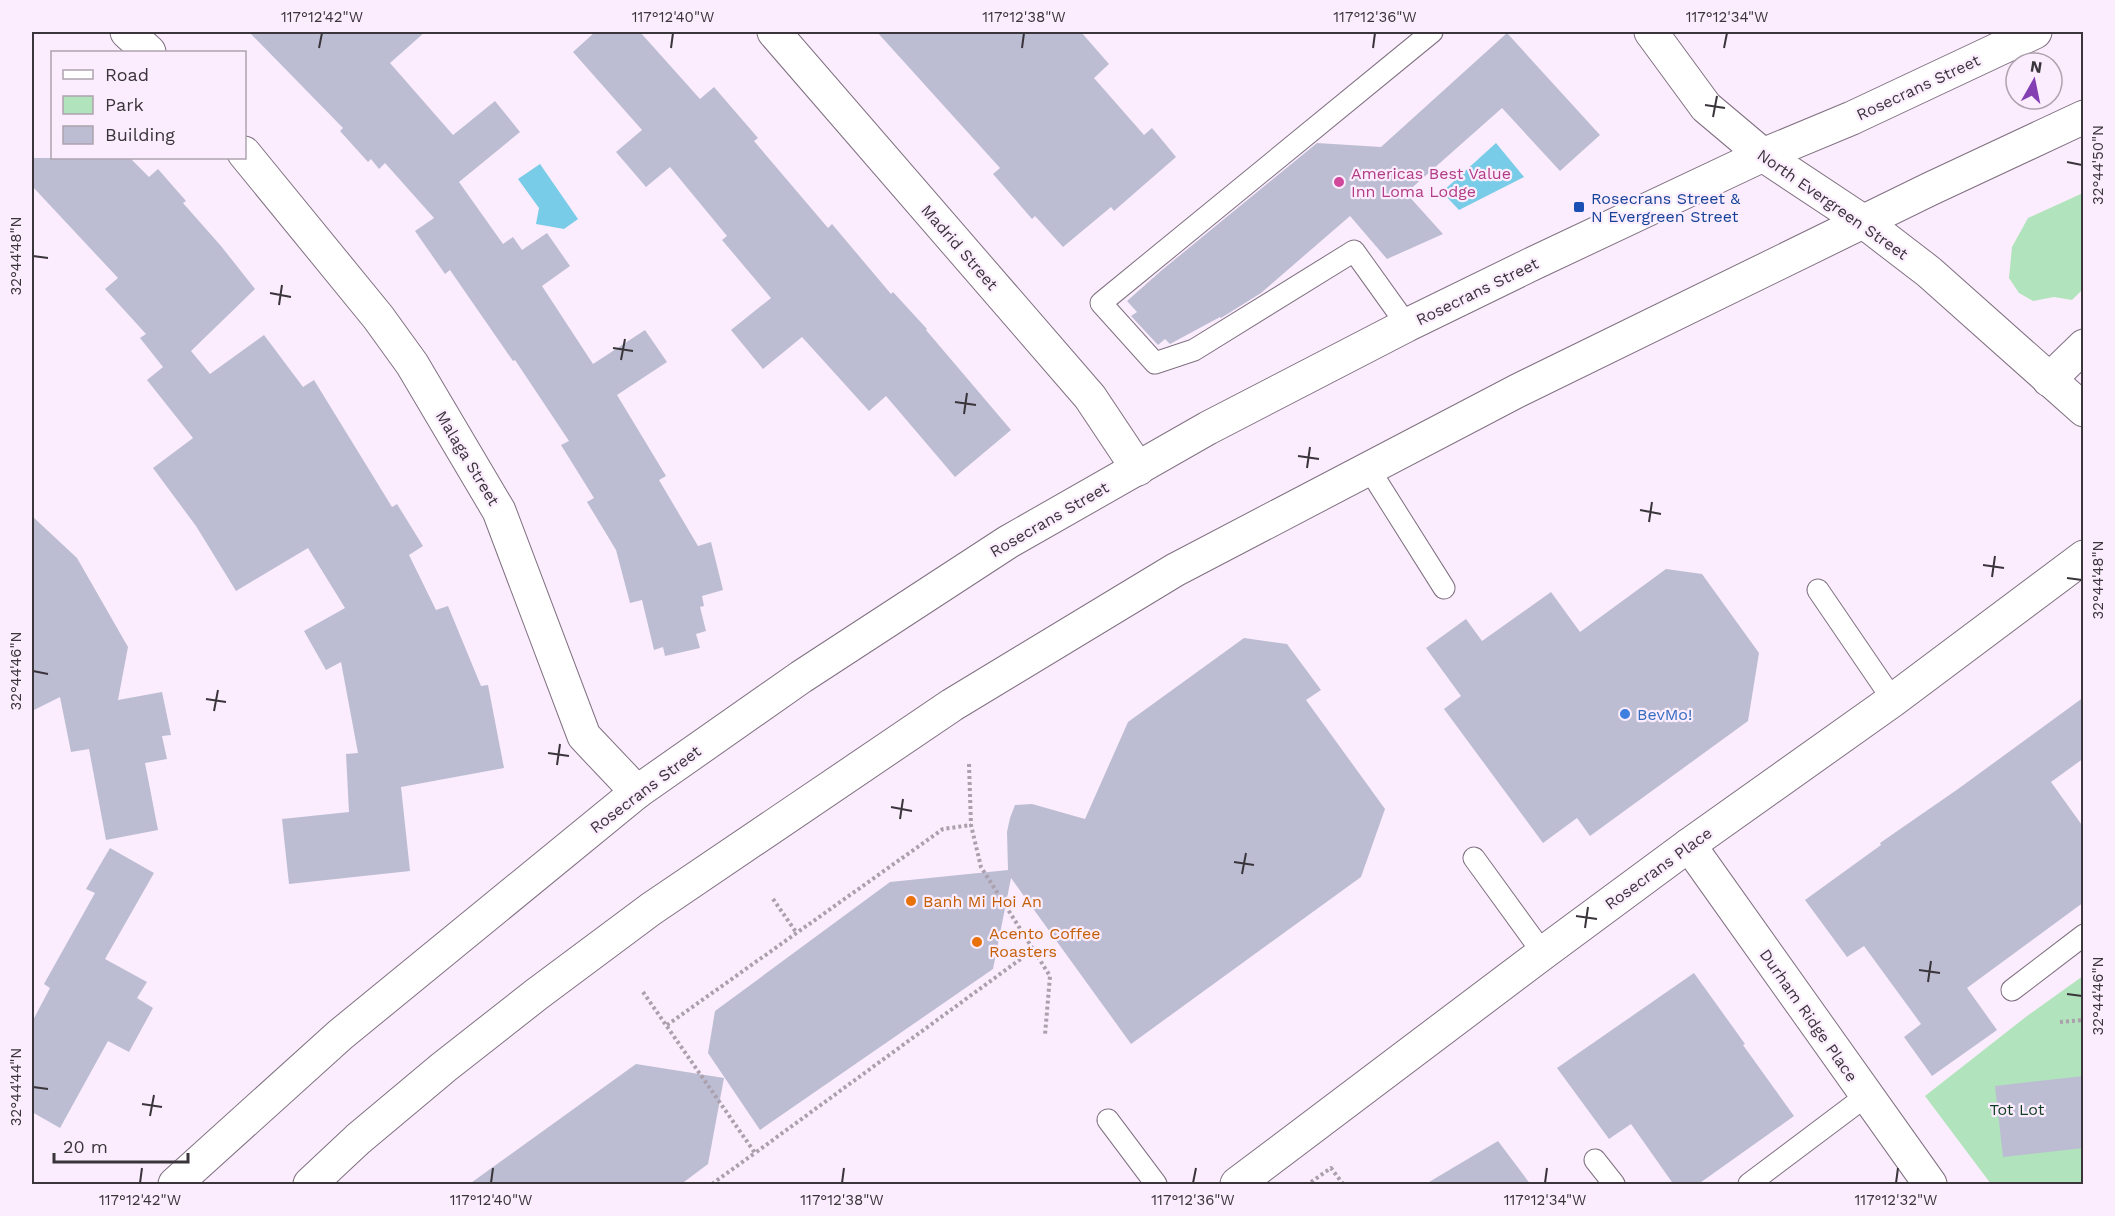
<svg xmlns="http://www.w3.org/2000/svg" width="2115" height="1216" font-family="'Work Sans',sans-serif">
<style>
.green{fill:#b1e3bc}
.water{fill:#78cce7}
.building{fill:#bcbdd3}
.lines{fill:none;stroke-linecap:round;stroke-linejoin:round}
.lane-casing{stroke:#807182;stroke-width:23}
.street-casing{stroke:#807182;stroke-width:35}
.secondary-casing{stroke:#807182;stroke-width:35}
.primary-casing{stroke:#807182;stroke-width:35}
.path{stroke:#aba0ac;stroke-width:4;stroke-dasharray:3 3;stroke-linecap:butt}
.lane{stroke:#fff;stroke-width:21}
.street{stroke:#fff;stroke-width:33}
.secondary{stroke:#fff;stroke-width:33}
.primary{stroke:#fff;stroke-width:33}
.ticks{fill:none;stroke:#3a343b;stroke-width:2}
.hotel-dot{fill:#d1479c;stroke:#fbedfd;stroke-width:2}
.transit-dot{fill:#1a4fb4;stroke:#fbedfd;stroke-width:2}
.shop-dot{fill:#3f7fe0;stroke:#fbedfd;stroke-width:2}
.food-dot{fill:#e8710a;stroke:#fbedfd;stroke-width:2}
.labels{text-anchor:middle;stroke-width:4.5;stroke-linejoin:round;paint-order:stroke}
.street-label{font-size:16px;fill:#3a343b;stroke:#fbedfd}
.hotel-label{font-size:16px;fill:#b23c85;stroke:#fbedfd;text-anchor:start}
.transit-label{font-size:16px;fill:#164399;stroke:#fbedfd;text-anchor:start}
.shop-label{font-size:16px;fill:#366cbe;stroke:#fbedfd;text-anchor:start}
.food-label{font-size:16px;fill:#c56008;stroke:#fbedfd;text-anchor:start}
.park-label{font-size:16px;fill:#103e20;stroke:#fbedfd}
.neatline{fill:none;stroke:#3a343b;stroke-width:2}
.ticks-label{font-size:15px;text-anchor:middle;fill:#3a343b}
</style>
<rect width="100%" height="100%" fill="#fbedfd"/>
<g class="green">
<polygon points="2083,193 2083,289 2072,300 2054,297 2033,301 2019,293 2009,278 2012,247 2028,218"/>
<polygon points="2083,976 2083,1184 1991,1184 1925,1096 2027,1016"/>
</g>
<g class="water">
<polygon points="1496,143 1524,177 1459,210 1442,192"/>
<polygon points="540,164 578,219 564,229 536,224 539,208 518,179"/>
</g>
<g class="building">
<polygon points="249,32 425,32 390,63 453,135 495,101 520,132 459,182 503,244 513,237 522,250 547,233 570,266 542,286 593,364 645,330 667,362 617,395 666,476 659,480 698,546 711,542 723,590 702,596 704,606 700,607 706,631 696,634 700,648 665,656 663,647 654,650 642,600 630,603 616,550 587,502 594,498 561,445 569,441 515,360 513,361 450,270 445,274 415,231 434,218 385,163 379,169 371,159 368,162 340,131 343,128"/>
<polygon points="595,32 640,32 700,99 714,87 758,138 754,141 828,228 832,224 891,294 893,292 927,329 926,330 1011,430 955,477 886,396 869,411 802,337 763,369 731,330 771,298 722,240 727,236 670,167 646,187 616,152 642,130 573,52"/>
<polygon points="877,32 1081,32 1109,64 1094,78 1144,135 1152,128 1176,157 1114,211 1111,207 1063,247 1035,216 1032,219 993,174 1000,168"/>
<polygon points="1507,33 1600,135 1560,171 1502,108 1406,193 1443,234 1387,259 1350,216 1261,293 1221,318 1220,317 1170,344 1165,339 1158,345 1131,316 1137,312 1127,301 1162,270 1317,143 1381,147"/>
<polygon points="32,158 130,158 149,177 158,169 186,201 183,203 221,246 255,289 191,351 210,374 264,335 303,387 314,380 392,507 397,504 423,546 409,555 436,610 448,606 481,686 488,685 504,768 401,787 410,871 289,884 282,819 349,812 346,754 358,753 341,662 326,670 304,631 345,608 308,548 236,591 196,526 153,468 193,438 147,380 163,367 140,338 146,334 105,289 118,278 32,186"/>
<polygon points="32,516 77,558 128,647 118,700 162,692 171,735 162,736 167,759 145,763 158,830 106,840 89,749 71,752 60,697 32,711"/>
<polygon points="1666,569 1702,574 1759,653 1748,721 1590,836 1577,818 1543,843 1444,709 1461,696 1426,648 1466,619 1482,641 1551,592 1580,632"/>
<polygon points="1244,638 1287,644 1321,690 1306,700 1385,809 1361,877 1131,1044 1011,878 993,969 760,1130 708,1053 715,1011 890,882 1008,870 1007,832 1010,818 1015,805 1032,804 1085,819 1128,722"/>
<polygon points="2084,697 2084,758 2051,782 2084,828 2084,902 1967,988 1997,1030 1932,1076 1904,1037 1921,1024 1864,946 1847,957 1805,900 1881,845 1880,843 1958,789"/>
<polygon points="110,848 154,873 105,959 147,982 137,998 153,1008 129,1052 108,1041 60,1128 32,1112 32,1022 50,988 44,984 95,893 86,889"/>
<polygon points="1694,973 1745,1044 1743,1045 1794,1116 1697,1185 1674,1185 1631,1124 1609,1139 1557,1068"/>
<polygon points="636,1064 724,1078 708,1164 680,1185 468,1185"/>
<polygon points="2084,1076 2084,1148 2003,1157 1995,1086"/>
<polygon points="1498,1141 1531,1185 1424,1185"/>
</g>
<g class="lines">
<defs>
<g id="lane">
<polyline points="1407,325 1354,251 1194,350 1155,363 1101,303 1432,32"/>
<polyline points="1369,469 1444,588"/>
<polyline points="1818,590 1893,700"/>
<polyline points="1474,858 1543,953"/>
<polyline points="2012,990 2084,935"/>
<polyline points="1108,1120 1156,1184"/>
<polyline points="1595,1160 1614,1184"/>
<polyline points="1749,1184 1866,1096"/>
</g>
<g id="street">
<polyline points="127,32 149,52"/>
<polyline points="774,32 1090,397 1138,469"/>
<polyline points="1651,32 1706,107 1763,155"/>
<polyline points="244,153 378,317 412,364 499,511 584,736 637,792"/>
<polyline points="2049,380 2084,346"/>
<polyline points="1689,845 1930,1184"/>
</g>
<g id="secondary">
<polyline points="1763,155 1864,222 1929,272 2084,410"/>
<polyline points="1237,1184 1543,953 1689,845 1893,700 2084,557"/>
</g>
<g id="primary">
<polyline points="175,1184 340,1035 637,792 801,677 1008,542 1208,428 1407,325 1534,263 1763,155 1852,118 2035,32"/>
<polyline points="310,1184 358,1139 444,1067 537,994 651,909 952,705 1175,570 1517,391 1930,189 2084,117"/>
</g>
</defs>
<use href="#lane" class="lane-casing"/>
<use href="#street" class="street-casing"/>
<use href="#secondary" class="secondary-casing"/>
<use href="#primary" class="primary-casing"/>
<g class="path">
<polyline points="969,764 971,825 981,867 1050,976 1045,1035"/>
<polyline points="773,899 796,932"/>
<polyline points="643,992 755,1153 1033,950"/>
<polyline points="2060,1022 2084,1020"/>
<polyline points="667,1025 943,829 971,825"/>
<polyline points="1311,1182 1331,1168 1343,1184"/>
<polyline points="712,1184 755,1153"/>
</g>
<use href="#lane" class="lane"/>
<use href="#street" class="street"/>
<use href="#secondary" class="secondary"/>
<use href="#primary" class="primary"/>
</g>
<path class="ticks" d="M319,48L322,33M671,48L673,33M1022,48L1024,33M1373,48L1375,33M1724,48L1727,33M1705,105L1725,108M1713,117L1717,96M2067,162L2082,165M33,256L48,258M270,293L291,297M279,305L282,285M613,348L633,351M621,360L625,339M955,402L976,405M964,414L967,393M1298,456L1319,459M1307,468L1310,447M1640,510L1661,514M1649,522L1652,502M1983,565L2004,568M1992,577L1995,556M2067,578L2082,580M33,671L48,674M206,699L226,702M214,711L218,690M548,753L569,756M557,765L560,744M891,807L912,811M900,819L903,799M1234,862L1254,865M1242,874L1246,853M1576,916L1597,919M1585,928L1588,907M1919,970L1940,973M1928,982L1931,961M2067,994L2082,996M33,1087L48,1089M142,1104L162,1107M150,1116L154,1095M140,1183L142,1168M491,1183L493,1168M842,1183L844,1168M1193,1183L1196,1168M1545,1183L1547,1168M1896,1183L1898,1168"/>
<circle class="hotel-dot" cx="1339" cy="182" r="6"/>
<rect class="transit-dot" x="1573" y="201" width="12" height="12" rx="3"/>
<circle class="shop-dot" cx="1625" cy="714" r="6"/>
<g class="food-dot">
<circle cx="911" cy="901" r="6"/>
<circle cx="977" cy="942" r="6"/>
</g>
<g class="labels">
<g class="street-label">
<text transform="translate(1918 87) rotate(-25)" y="6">Rosecrans Street</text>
<text transform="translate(1833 204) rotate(35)" y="6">North Evergreen Street</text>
<text transform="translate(960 247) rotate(49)" y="6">Madrid Street</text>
<text transform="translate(1477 291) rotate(-26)" y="6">Rosecrans Street</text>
<text transform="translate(468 458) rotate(59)" y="6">Malaga Street</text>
<text transform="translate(1049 519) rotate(-30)" y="6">Rosecrans Street</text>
<text transform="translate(645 789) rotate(-37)" y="6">Rosecrans Street</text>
<text transform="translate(1658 868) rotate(-36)" y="6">Rosecrans Place</text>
<text transform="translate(1809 1015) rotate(55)" y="6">Durham Ridge Place</text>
</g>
<g class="hotel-label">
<text x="1351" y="179">Americas Best Value<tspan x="1351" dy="18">Inn Loma Lodge</tspan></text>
</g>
<g class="transit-label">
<text x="1591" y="204">Rosecrans Street &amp;<tspan x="1591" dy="18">N Evergreen Street</tspan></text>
</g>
<g class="shop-label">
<text x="1637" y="720">BevMo!</text>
</g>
<g class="food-label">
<text x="923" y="907">Banh Mi Hoi An</text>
<text x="989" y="939">Acento Coffee<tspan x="989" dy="18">Roasters</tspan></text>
</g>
<g class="park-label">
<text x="2017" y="1115">Tot Lot</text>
</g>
</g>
<rect width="2115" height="1216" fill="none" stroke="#fbedfd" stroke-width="66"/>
<rect x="51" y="51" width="195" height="108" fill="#fbedfd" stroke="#aea3af" stroke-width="1.5"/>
<rect x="63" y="70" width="30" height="9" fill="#ffffff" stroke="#aea3af" stroke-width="1.5"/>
<text x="105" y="81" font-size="18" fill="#3a343b">Road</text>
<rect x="63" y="96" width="30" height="18" fill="#b1e3bc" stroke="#aea3af" stroke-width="1.5"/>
<text x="105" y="111" font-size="18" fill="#3a343b">Park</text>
<rect x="63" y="126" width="30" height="18" fill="#bcbdd3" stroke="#aea3af" stroke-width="1.5"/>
<text x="105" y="141" font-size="18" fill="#3a343b">Building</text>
<g transform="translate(2034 81) rotate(9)"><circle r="28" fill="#fbedfd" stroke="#aea3af" stroke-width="1.5"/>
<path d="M0-4.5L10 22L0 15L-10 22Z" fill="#843fb3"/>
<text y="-9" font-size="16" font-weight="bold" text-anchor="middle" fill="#3a343b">N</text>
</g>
<path d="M54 1153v9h134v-9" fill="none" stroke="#3a343b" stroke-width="3"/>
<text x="63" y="1153" font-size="18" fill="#3a343b" stroke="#fbedfd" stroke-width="4.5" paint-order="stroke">20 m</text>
<rect x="33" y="33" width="2049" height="1150" class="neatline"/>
<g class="ticks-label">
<text x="322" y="22">117°12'42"W</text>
<text x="673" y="22">117°12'40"W</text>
<text x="1024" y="22">117°12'38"W</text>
<text x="1375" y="22">117°12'36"W</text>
<text x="1727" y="22">117°12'34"W</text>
<text transform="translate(2098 165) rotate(-90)" y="5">32°44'50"N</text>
<text transform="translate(16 256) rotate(-90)" y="5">32°44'48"N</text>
<text transform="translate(2098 580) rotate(-90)" y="5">32°44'48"N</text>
<text transform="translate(16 671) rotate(-90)" y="5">32°44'46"N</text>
<text transform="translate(2098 996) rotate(-90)" y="5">32°44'46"N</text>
<text transform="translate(16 1087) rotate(-90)" y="5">32°44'44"N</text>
<text x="140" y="1205">117°12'42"W</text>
<text x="491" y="1205">117°12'40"W</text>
<text x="842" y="1205">117°12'38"W</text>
<text x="1193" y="1205">117°12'36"W</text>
<text x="1545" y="1205">117°12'34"W</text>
<text x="1896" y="1205">117°12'32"W</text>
</g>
</svg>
